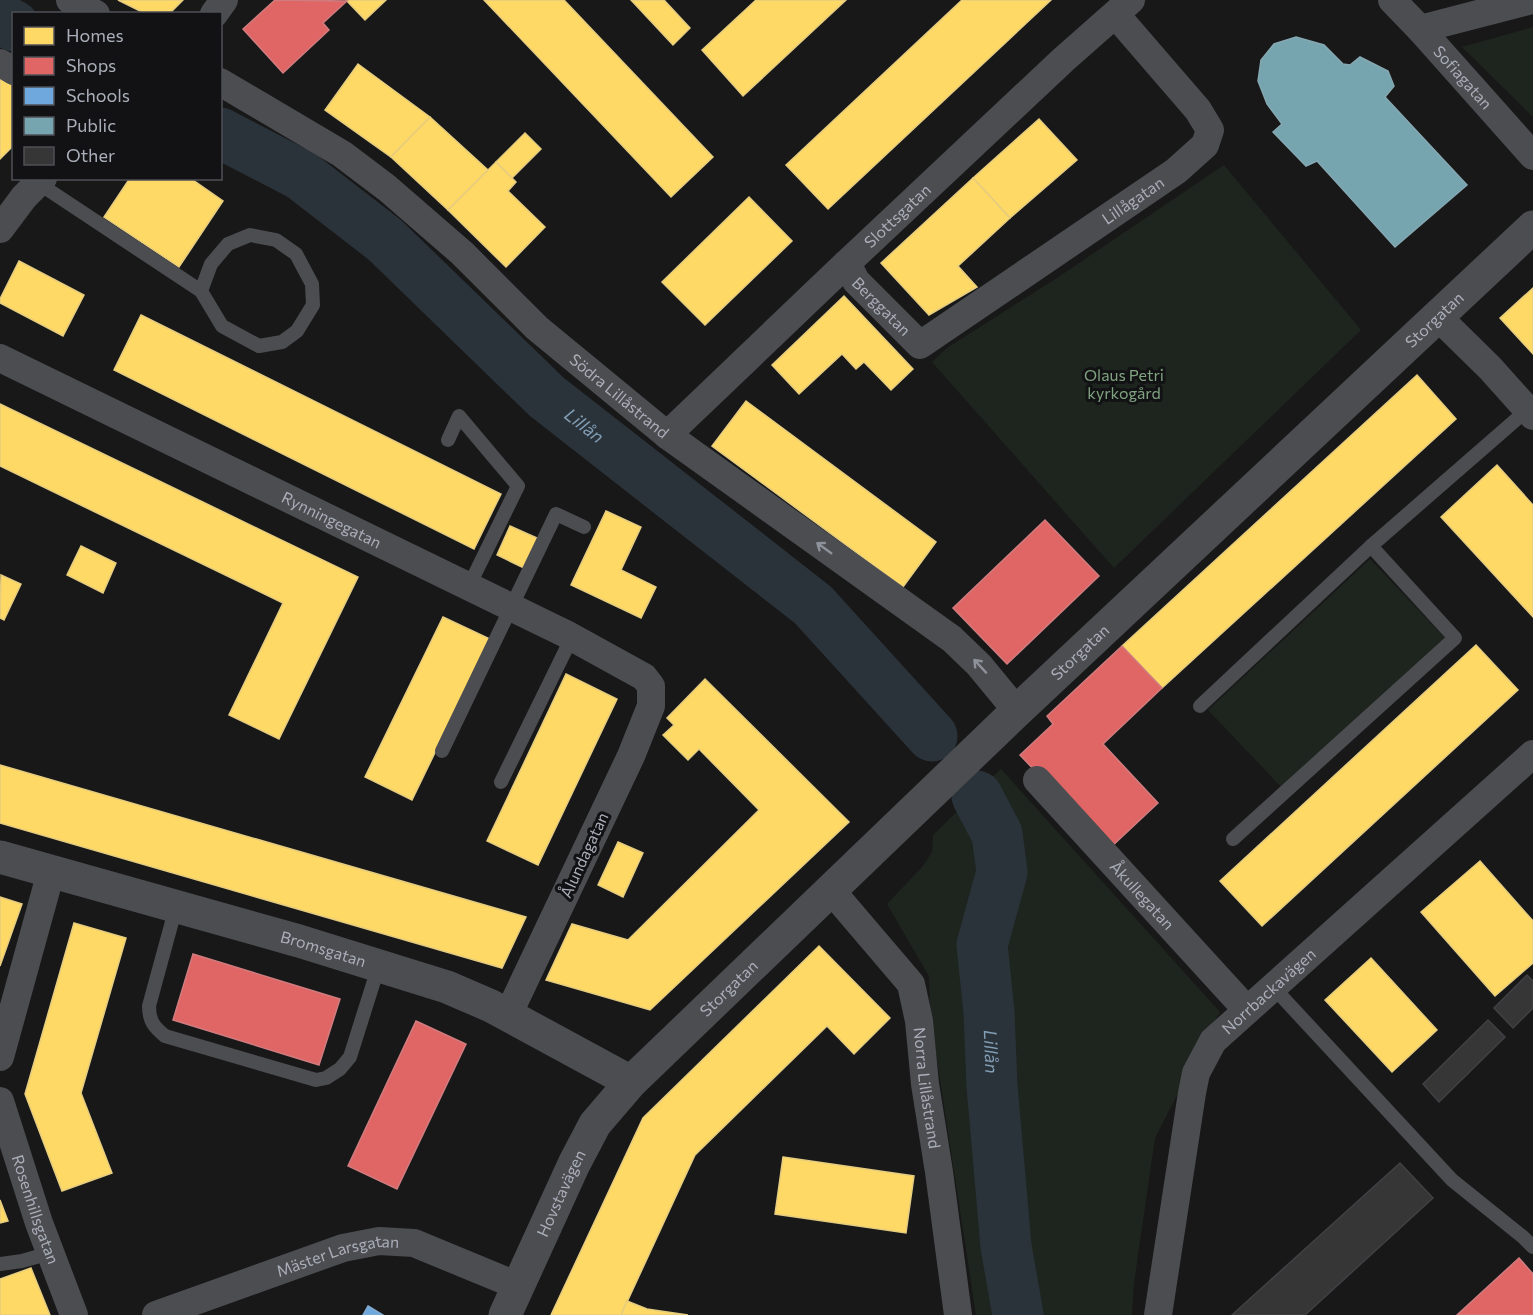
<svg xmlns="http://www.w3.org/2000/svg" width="1533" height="1315" font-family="Commissioner,sans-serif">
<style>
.green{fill:#1e251f}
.homes{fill:#ffd966;stroke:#e5cc7f;stroke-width:1.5}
.shops{fill:#e06666;stroke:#d07c7f;stroke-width:1.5}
.schools{fill:#6fa8dc;stroke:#80aad2;stroke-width:1.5}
.public{fill:#76a5af;stroke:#85a8b2;stroke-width:1.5}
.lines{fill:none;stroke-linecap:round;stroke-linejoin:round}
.river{stroke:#2b333a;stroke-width:51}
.building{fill:#363637;stroke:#404144;stroke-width:1.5}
.service{stroke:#4c4d51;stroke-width:14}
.minor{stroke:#4c4d51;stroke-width:28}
.tertiary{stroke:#4c4d51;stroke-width:33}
.oneway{stroke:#8d919a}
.labels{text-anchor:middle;stroke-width:6;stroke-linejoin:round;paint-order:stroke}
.street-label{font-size:16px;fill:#a9aeb9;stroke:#121214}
.park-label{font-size:16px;fill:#80a481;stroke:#121214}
.water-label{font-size:18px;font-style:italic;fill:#809db4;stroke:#121214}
</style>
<rect width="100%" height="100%" fill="#181818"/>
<g class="green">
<polygon points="1533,27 1533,117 1462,47"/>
<polygon points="1224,165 1361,330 1114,568 932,362 947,348 1057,278"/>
<polygon points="1370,559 1447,640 1285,791 1208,710"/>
<polygon points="1001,769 1220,1012 1155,1138 1134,1283 1132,1315 976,1315 930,1014 929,976 887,904 923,866 932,852 933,835"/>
</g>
<g class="homes">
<polygon points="118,0 183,0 169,14 146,14"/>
<polygon points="346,0 386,0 365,20"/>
<polygon points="484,0 564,0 713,157 671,197"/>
<polygon points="631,0 664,0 690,28 673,45"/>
<polygon points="756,0 846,0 743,96 702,50"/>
<polygon points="962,0 1051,0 828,209 786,165"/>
<polygon points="358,64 430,117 391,157 325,110"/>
<polygon points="0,79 14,85 14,145 0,159"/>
<polygon points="430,117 488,170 448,210 391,157"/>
<polygon points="1039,119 1077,160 1010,218 973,178"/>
<polygon points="525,133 541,149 512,178 496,162"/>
<polygon points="496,162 516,182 508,191 545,227 506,267 448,210"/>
<polygon points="130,178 190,178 223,201 179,267 104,217"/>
<polygon points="973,178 1010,218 958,266 977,287 929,315 881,263"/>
<polygon points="749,197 792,241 705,325 662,282"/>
<polygon points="19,261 84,295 63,336 0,303 0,299"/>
<polygon points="1533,288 1533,354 1500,318"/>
<polygon points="844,296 913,369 891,390 864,362 856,369 842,354 799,394 772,365"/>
<polygon points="141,315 501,494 474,549 114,370"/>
<polygon points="1417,375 1456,419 1162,688 1122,646"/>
<polygon points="746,401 936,542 903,587 712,446"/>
<polygon points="0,404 358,577 279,739 229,715 283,603 0,466"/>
<polygon points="1497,465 1533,505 1533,617 1441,517"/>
<polygon points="606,511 641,527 621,570 656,587 641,618 571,585"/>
<polygon points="510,526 539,539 526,569 497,555"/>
<polygon points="81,546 116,563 103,593 67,575"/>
<polygon points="1,575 21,584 4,620 0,618"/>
<polygon points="443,617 490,639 412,800 365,777"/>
<polygon points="1476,645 1518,690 1262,926 1220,881"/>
<polygon points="566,674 617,699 538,865 487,841"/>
<polygon points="705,679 849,822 650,1010 546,980 572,924 628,940 759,810 699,749 688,760 663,735 674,725 667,718"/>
<polygon points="0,765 526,917 502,968 0,823"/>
<polygon points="618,842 643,853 623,897 598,885"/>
<polygon points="1480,861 1533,921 1533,963 1495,996 1421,912"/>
<polygon points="0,897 22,904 0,966"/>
<polygon points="74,923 126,938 81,1093 112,1173 62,1191 25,1094"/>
<polygon points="819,946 890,1018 854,1054 827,1026 695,1155 621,1315 551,1315 643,1118"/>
<polygon points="1371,958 1437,1030 1392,1072 1325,1000"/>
<polygon points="783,1157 914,1176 906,1233 775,1214"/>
<polygon points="0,1200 8,1221 0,1223"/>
<polygon points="31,1268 50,1315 0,1315 0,1279"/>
<polygon points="627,1301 647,1309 688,1315 621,1315"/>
</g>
<g class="shops">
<polygon points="275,0 347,1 323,23 329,30 283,73 243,29"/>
<polygon points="1045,520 1099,576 1007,664 953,608"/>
<polygon points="1122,646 1162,688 1103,744 1158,803 1109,849 1020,755 1053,724 1047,716"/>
<polygon points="193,954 340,999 319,1065 173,1020"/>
<polygon points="416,1021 466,1044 397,1189 348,1166"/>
<polygon points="1519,1258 1533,1274 1533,1315 1457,1315"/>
</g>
<polygon class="schools" points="368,1306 383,1315 363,1315"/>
<polygon class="public" points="1296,37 1324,45 1343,64 1350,65 1360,57 1388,71 1394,86 1385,97 1467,185 1395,247 1317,161 1306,166 1273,132 1282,124 1267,104 1258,81 1261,60 1274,44"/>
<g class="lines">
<g class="river">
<polyline points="0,18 14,26"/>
<path id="s1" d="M220,133L301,175L385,240L547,397L813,605L932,736"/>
<path id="s2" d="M977,796L997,834L1002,872L982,945L989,1012L992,1086L1006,1246L1018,1315"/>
</g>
</g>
<g class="building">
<polygon points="1527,975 1533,981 1533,1008 1513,1028 1494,1008"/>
<polygon points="1488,1020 1505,1037 1439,1102 1423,1084"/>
<polygon points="1400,1163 1433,1198 1305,1315 1232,1315"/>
</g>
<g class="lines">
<g class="service">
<polyline points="38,183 201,291 222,326 259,346 282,342 297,331 313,305 312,284 296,254 276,240 250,235 228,244 211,264 201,291"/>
<polyline points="448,440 459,416 518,486 469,586"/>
<polyline points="1200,706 1371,546 1527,410"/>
<polyline points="442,751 556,514 584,527"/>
<polyline points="501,782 572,637"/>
<polyline points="1233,839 1455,638 1371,546"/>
<path d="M176,907L149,1006C149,1021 154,1027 165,1036L316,1080L326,1078L340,1069L350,1057L379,965"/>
<polyline points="1273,987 1452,1180 1523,1237 1533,1247"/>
<polyline points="0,1264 22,1261 50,1253"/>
</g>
<g class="minor">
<polyline points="70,0 96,14"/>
<path id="s3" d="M1392,0L1420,29L1533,156"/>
<polyline points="214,14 224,0"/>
<polyline points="1420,29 1532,0"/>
<polyline points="0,63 14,71"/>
<path id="s4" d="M220,82L342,154L387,188L462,253L537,328L667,435L952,639L979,665L1017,711"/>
<polyline points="0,229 24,197 43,178"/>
<path id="s5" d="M847,263L856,281L920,345L1176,171L1205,145L1210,130L1198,110L1116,15"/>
<polyline points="1437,316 1490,368 1533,416"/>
<path id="s6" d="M0,358L566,634L644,677L651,686V706L631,756L508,1015"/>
<path id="s7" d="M667,435L847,263L1063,60L1131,0"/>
<path id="s8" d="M1037,780L1247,1010"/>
<path id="s9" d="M830,889L911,984L919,1021L925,1084L939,1172L958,1315"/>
<polyline points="0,1057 51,872"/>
<path id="s10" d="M0,1101L39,1223L74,1315"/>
<path id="s11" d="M156,1315L343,1248L379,1241L414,1243L518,1286"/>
<path id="s12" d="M1158,1315L1192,1093L1196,1073L1213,1041L1533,754"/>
</g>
<g class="tertiary">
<path id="s13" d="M0,857L299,941L447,987L491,1006L631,1082"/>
<path id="s14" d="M505,1315L574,1164L595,1124L631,1082L1017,711L1533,227"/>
</g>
</g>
<defs><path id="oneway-shaft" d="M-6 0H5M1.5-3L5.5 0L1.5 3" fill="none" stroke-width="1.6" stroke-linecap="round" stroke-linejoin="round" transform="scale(1.5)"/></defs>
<g class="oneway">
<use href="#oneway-shaft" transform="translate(824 548) rotate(-144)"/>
<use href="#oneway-shaft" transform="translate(980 666) rotate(-133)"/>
</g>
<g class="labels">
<g class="street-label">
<text dy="6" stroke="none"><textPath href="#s3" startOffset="105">Sofiagatan</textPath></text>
<text dy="6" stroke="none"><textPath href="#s5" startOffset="368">Lillågatan</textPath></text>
<text dy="6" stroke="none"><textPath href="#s7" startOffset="318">Slottsgatan</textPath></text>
<text dy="6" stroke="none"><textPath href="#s5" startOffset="56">Berggatan</textPath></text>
<text dy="6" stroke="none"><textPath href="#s14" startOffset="1374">Storgatan</textPath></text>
<text dy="6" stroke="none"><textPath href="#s4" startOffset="510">Södra Lillåstrand</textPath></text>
<text dy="6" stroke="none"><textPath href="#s6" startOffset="369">Rynningegatan</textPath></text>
<text dy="6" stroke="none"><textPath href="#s14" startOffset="888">Storgatan</textPath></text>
<text transform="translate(584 855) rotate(-65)" y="6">Ålundagatan</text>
<text dy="6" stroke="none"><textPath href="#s8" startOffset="156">Åkullegatan</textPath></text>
<text dy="6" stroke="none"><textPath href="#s13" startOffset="336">Bromsgatan</textPath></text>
<text dy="6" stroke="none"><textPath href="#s14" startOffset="402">Storgatan</textPath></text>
<text dy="6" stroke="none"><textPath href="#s12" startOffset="356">Norrbackavägen</textPath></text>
<text dy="6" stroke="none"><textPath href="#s9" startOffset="230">Norra Lillåstrand</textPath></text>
<text dy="6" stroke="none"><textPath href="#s14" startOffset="134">Hovstavägen</textPath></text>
<text dy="6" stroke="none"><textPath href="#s10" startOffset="114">Rosenhillsgatan</textPath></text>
<text dy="6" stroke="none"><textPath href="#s11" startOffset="192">Mäster Larsgatan</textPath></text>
</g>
<g class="park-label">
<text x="1124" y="381">Olaus Petri<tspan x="1124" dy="18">kyrkogård</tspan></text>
</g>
<g class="water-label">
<text dy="6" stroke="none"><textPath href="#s1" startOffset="470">Lillån</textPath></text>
<text dy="6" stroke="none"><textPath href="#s2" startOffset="264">Lillån</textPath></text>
</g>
</g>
<rect x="12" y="12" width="210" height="168" fill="#121214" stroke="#4e5056" stroke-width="1.5"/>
<rect x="24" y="27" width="30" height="18" fill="#ffd966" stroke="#4e5056" stroke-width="1.5"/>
<text x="66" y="42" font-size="18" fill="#a9aeb9">Homes</text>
<rect x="24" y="57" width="30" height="18" fill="#e06666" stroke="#4e5056" stroke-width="1.5"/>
<text x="66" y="72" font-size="18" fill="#a9aeb9">Shops</text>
<rect x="24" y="87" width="30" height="18" fill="#6fa8dc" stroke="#4e5056" stroke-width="1.5"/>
<text x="66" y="102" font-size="18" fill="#a9aeb9">Schools</text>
<rect x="24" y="117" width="30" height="18" fill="#76a5af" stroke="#4e5056" stroke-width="1.5"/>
<text x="66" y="132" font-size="18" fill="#a9aeb9">Public</text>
<rect x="24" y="147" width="30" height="18" fill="#363637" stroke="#4e5056" stroke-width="1.5"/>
<text x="66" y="162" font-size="18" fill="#a9aeb9">Other</text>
</svg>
